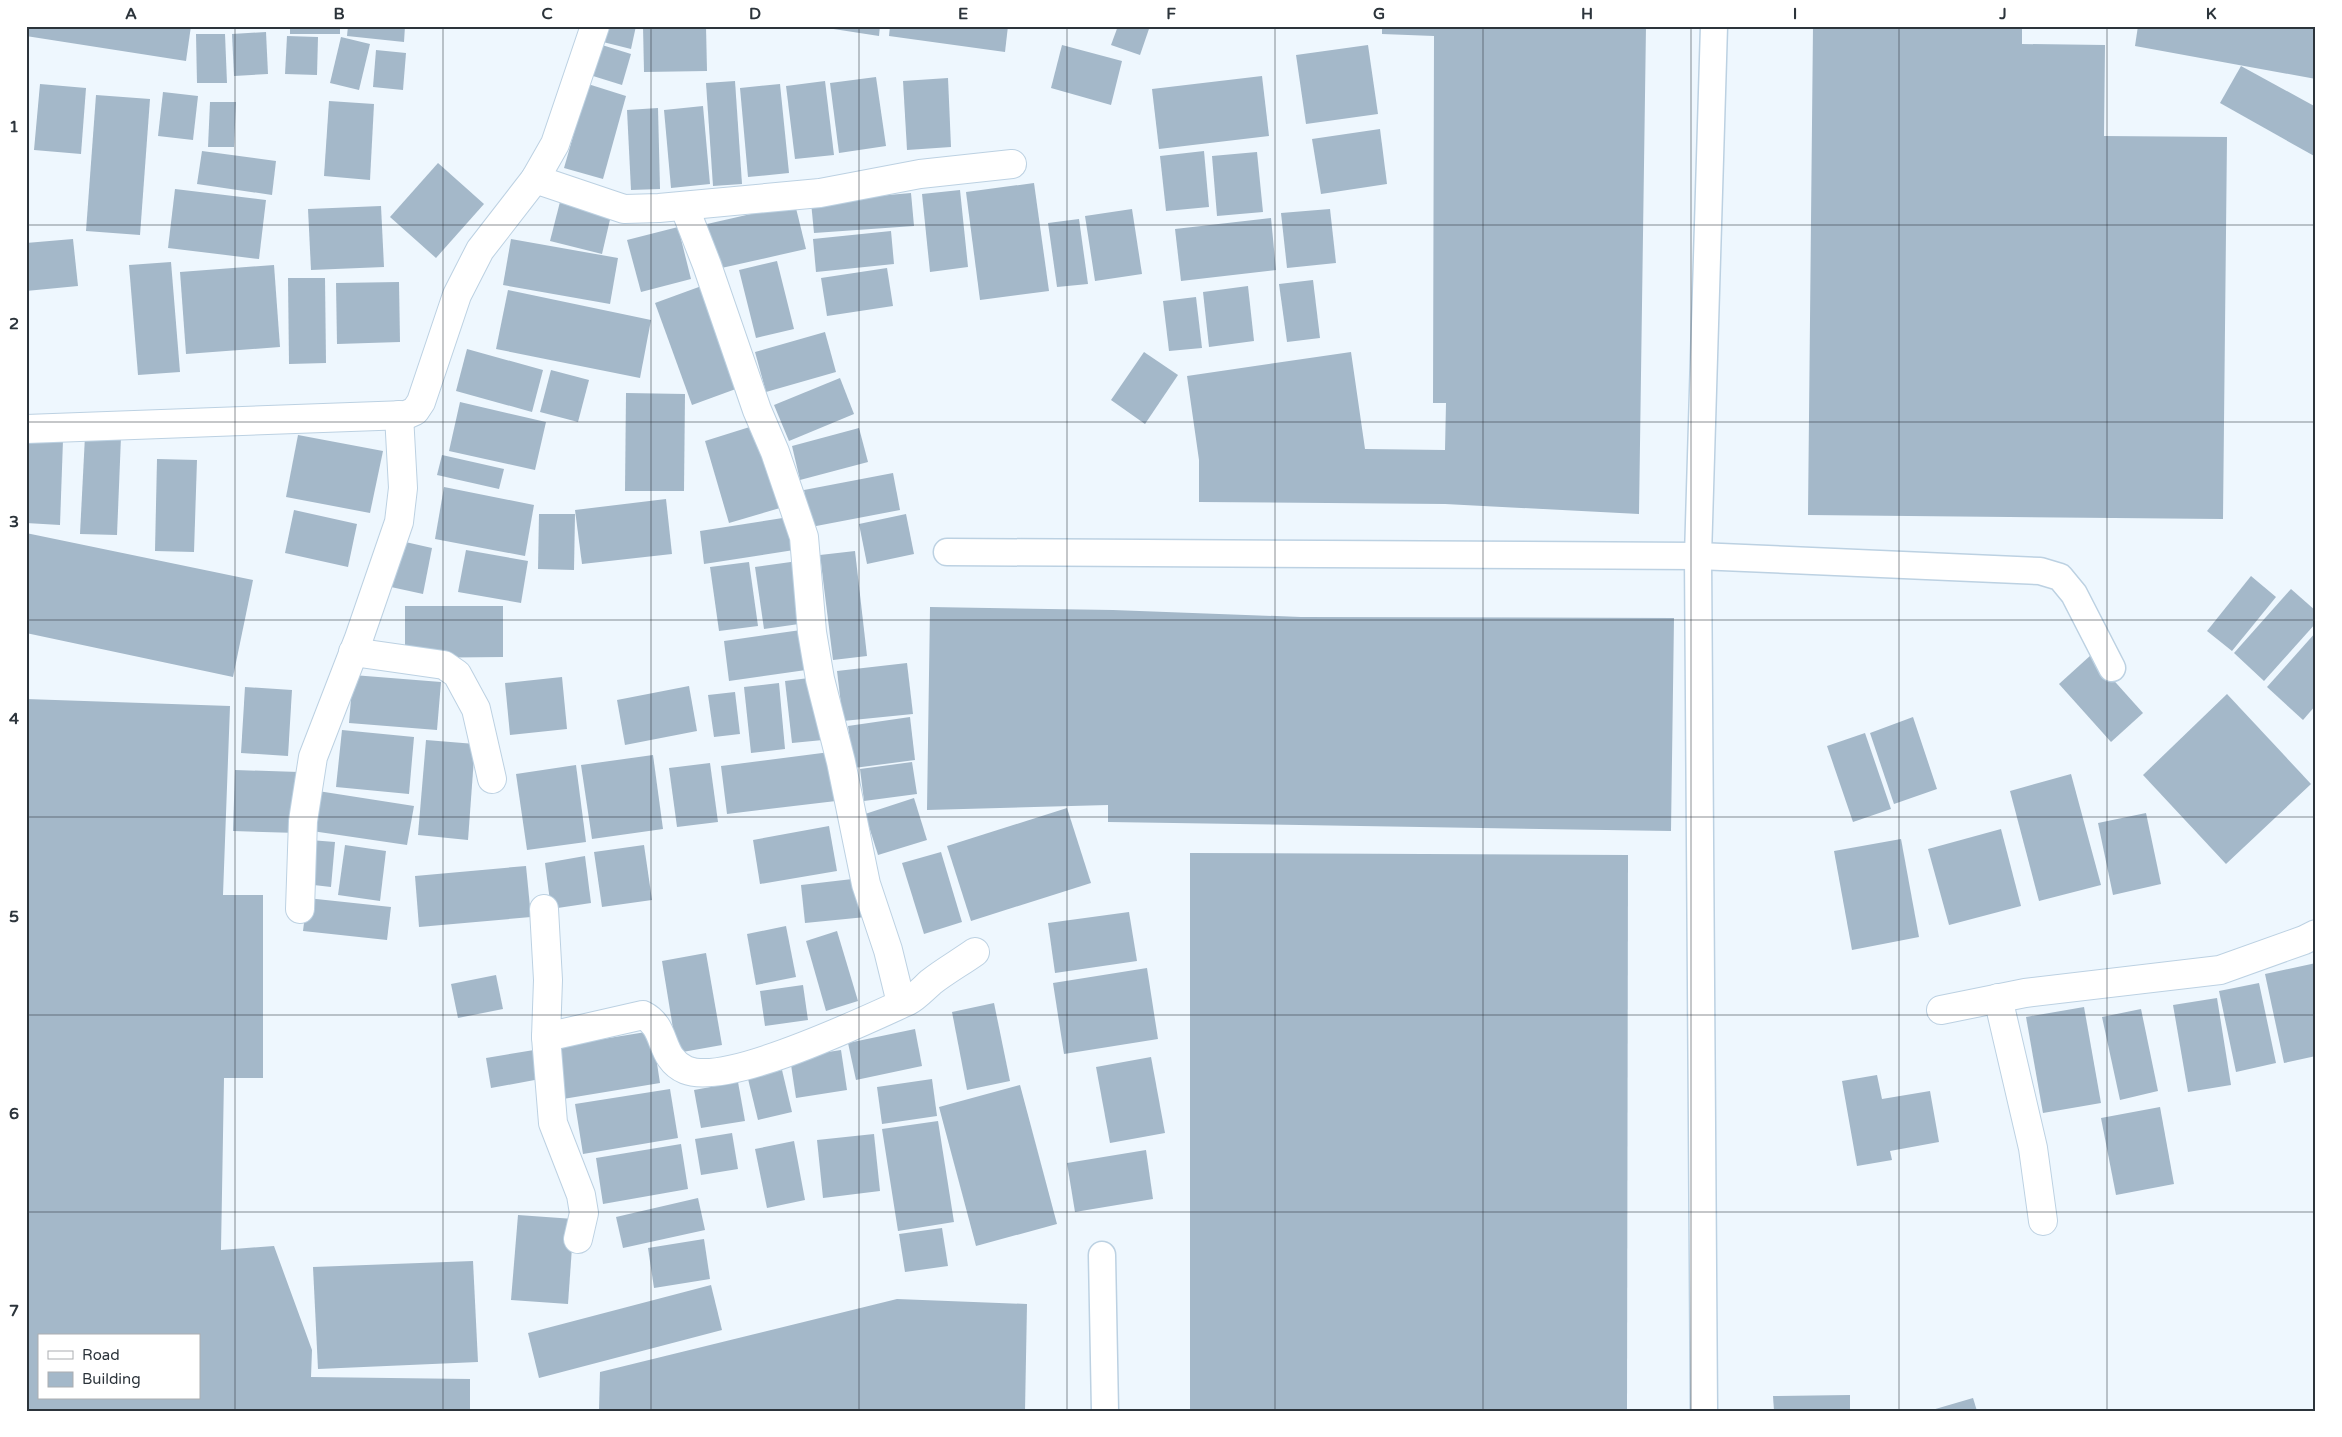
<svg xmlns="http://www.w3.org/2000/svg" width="2342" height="1437" font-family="'Varela Round',sans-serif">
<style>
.building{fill:#a4b8c9;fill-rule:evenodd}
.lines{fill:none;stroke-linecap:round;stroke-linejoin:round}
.service-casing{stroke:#bcd1e2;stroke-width:29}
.minor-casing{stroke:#bcd1e2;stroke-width:30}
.service{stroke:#fff;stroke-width:26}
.minor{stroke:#fff;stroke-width:28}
.grid{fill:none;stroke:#2c343b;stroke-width:1;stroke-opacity:0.55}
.neatline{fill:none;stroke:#2c343b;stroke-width:2}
.grid-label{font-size:16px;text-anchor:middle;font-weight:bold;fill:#2c343b}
</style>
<rect width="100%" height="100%" fill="#eef7fe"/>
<g class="building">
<polygon points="26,26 191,26 186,61 26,36"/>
<rect x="290" y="26" width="50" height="8"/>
<polygon points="348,26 405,26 404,42 347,36"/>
<polygon points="607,26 636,26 631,49 603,42"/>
<polygon points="643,26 706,26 707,71 644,72"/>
<polygon points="814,26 880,26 879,36"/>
<polygon points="890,26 1008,26 1005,52 889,36"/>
<polygon points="1118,26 1150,26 1140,55 1111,45"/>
<polygon points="1382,26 1646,26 1639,514 1445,504 1199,502 1199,460 1187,376 1351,352 1365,449 1445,450 1446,403 1433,403 1434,36 1382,34"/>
<polygon points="1813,26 2022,26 2022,44 2105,45 2104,136 2227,137 2223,519 1808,515"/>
<polygon points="2138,26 2316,26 2316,79 2135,46"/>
<polygon points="266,32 268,74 234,76 232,34"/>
<polygon points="196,34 225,34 227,83 197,83"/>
<polygon points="287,36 318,37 317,75 285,74"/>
<polygon points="341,37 370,44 359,90 330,83"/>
<polygon points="602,45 631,54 622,85 593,76"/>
<polygon points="1062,45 1122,61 1111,105 1051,88"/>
<polygon points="1368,45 1378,114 1306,124 1296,55"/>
<polygon points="376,50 406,53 403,90 373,87"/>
<polygon points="2241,66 2316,107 2316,157 2220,103"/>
<polygon points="1262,76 1269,136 1159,149 1152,89"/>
<polygon points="876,77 886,146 839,153 830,83"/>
<polygon points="948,78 951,147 907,150 903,81"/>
<polygon points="735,81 742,184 713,186 706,83"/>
<polygon points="825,81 834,155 795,159 786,86"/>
<polygon points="40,84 86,88 81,154 34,150"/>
<polygon points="588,84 626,96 603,179 564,168"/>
<polygon points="780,84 789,173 748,177 740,88"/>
<polygon points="163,92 198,96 193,140 158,136"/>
<polygon points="96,95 150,99 140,235 86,231"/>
<polygon points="329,101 374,104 370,180 324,176"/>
<polygon points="210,102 236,102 234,147 208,147"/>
<polygon points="703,106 710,184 671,188 664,110"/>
<polygon points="658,108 660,189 631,190 627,110"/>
<polygon points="1380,129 1387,184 1321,194 1312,139"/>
<polygon points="202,151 276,161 272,195 197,184"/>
<polygon points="1204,151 1209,207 1166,211 1160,156"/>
<polygon points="1257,152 1263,212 1217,216 1212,156"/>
<polygon points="438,163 484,204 436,258 390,217"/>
<polygon points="1034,183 1049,291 980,300 966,192"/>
<polygon points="175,189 266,200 259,259 168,248"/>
<polygon points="960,190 968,267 930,272 922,194"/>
<polygon points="911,193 914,226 814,233 811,202"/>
<polygon points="561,198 612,211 602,254 550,241"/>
<polygon points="795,204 806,249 717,269 707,224"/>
<polygon points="381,206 384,267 311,270 308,209"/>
<polygon points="1132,209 1142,274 1095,281 1085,216"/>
<polygon points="1330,209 1336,263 1287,268 1281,213"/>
<polygon points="1271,218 1276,270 1181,281 1175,229"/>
<polygon points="1079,219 1088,284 1057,287 1048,223"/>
<polygon points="678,227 691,279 641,292 627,240"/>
<polygon points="891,231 894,264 816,272 813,239"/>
<polygon points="73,239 78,286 26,291 26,243"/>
<polygon points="511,239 618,258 610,304 503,285"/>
<polygon points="777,261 794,329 756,338 739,270"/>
<polygon points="171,262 180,372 138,375 129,265"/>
<polygon points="274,265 280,347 186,354 180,272"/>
<polygon points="887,268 893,306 827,316 821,278"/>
<polygon points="288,278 325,278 326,363 289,364"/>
<polygon points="1313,280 1320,338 1287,342 1279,284"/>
<polygon points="399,282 400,342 337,344 336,283"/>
<polygon points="707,284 744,386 692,405 655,303"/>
<polygon points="1248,286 1254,341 1209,347 1203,292"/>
<polygon points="508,290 651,320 640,378 496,349"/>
<polygon points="1196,297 1202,348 1169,351 1163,301"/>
<polygon points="825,332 836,372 766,392 755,352"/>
<polygon points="467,349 543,370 532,412 456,391"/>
<polygon points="1144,352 1178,375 1145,424 1111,400"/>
<polygon points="551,370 589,380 578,422 540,412"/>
<polygon points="840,378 854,414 789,441 774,405"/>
<polygon points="626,393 685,394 684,491 625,491"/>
<polygon points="460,402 546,422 535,470 449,451"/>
<polygon points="756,425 780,508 729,523 705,441"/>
<polygon points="859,428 868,462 800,480 792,446"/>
<polygon points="298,435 383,451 370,513 286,497"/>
<polygon points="85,436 121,437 117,535 80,534"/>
<polygon points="26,438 63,440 60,525 26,523"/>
<polygon points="442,455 504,469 499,489 437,475"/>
<polygon points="157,459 197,460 194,552 155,551"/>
<polygon points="893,473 900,510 811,527 804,490"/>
<polygon points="444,487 534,505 525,556 435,539"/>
<polygon points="666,499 672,554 582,564 575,510"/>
<polygon points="294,510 357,524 348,567 285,553"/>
<polygon points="539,514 575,514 574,570 538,569"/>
<polygon points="906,514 914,554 867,564 859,524"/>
<polygon points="789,517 794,550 704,564 700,531"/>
<polygon points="26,533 253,580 233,677 26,633"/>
<polygon points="401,541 432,548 423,594 391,587"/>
<polygon points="466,550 528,561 521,603 458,592"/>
<polygon points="855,551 867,656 833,660 820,555"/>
<polygon points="798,561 806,623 764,629 755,567"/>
<polygon points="749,562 758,626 719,631 710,567"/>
<polygon points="2251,576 2276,597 2232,651 2207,631"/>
<polygon points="2291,589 2316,611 2316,623 2264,681 2234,653"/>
<polygon points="405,606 503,606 503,657 405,658"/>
<polygon points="930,607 1113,610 1301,617 1674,618 1671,831 1108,822 1108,805 927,810"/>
<polygon points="808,629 813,669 729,681 724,641"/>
<polygon points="2316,632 2316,705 2303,720 2267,687"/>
<polygon points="2091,655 2143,713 2111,742 2059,684"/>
<polygon points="907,663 913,714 843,721 837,671"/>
<polygon points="353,675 441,682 437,730 349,723"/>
<polygon points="562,677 567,729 510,735 505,683"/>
<polygon points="817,677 823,740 792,743 785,681"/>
<polygon points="779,683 785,749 751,753 744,687"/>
<polygon points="689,686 697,731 625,745 617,700"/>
<polygon points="245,687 292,690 288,756 241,753"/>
<polygon points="735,692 740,734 714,737 708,695"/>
<polygon points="2227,694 2311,784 2226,864 2143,775"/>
<path d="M26,699L230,706L223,895H263V1078H224L221,1250L274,1246L312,1350L311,1377L470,1379V1411H26ZM39,1336H199V1398H39Z"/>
<polygon points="910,717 915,760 854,768 848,726"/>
<polygon points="1913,717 1937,789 1894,804 1870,733"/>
<polygon points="342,730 414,737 409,794 336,787"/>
<polygon points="1865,733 1891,809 1853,822 1827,746"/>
<polygon points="426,740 475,744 468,840 418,835"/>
<polygon points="830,752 836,801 727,814 721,766"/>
<polygon points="653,755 663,829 592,839 581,765"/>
<polygon points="912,762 917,794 864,801 860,769"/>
<polygon points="710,763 718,822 677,827 669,768"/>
<polygon points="576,765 586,842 527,850 516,774"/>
<polygon points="235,770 299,772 298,833 233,831"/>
<polygon points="2071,774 2101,885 2039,901 2010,791"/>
<polygon points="318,791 414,806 407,845 312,831"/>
<polygon points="914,798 927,840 878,855 865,814"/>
<polygon points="1067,808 1091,883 971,921 947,846"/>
<polygon points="2146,813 2161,884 2113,895 2098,823"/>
<polygon points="829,826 837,871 760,884 753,840"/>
<polygon points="2001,829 2021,906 1949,925 1928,849"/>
<polygon points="1901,839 1919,937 1852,950 1834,851"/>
<polygon points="310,840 335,842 331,887 305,884"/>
<polygon points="345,845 386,851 380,901 338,895"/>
<polygon points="644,845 652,900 602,907 594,852"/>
<polygon points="941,852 962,922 924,934 902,863"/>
<polygon points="1190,853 1628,855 1627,1411 1190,1411"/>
<polygon points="585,856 591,903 551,909 545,863"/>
<polygon points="526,866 531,917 419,927 415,876"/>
<polygon points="861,878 866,917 805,923 801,885"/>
<polygon points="307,898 391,907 387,940 303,931"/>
<polygon points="1129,912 1137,961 1055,973 1048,923"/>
<polygon points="786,926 796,977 756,985 747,934"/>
<polygon points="837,931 858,1001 826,1011 806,941"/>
<polygon points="706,953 722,1045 677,1053 662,961"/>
<polygon points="2316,963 2316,1056 2284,1063 2265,974"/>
<polygon points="1147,968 1158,1039 1064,1054 1053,983"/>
<polygon points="496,975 503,1009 458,1018 451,984"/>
<polygon points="2259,983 2276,1063 2236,1072 2219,991"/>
<polygon points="803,985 808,1020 765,1026 760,991"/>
<polygon points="2217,998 2231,1085 2188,1092 2173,1005"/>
<polygon points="994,1003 1010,1081 967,1090 952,1012"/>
<polygon points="2084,1007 2101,1103 2043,1113 2026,1017"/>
<polygon points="2141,1009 2158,1091 2120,1100 2102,1017"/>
<polygon points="915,1029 922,1066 856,1080 848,1043"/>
<polygon points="652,1031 660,1083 563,1099 554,1047"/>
<polygon points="534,1050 540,1079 491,1088 486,1058"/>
<polygon points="841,1050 847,1090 796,1098 790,1058"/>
<polygon points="1151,1057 1165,1133 1110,1143 1096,1067"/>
<polygon points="782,1070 792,1112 758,1120 748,1079"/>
<polygon points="1877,1075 1882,1099 1930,1091 1939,1142 1890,1151 1892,1160 1857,1166 1842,1081"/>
<polygon points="932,1079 937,1116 882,1124 877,1087"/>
<polygon points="738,1082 745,1121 701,1128 694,1090"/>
<polygon points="1020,1085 1057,1224 976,1246 939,1107"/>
<polygon points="670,1089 678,1138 583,1154 575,1104"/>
<polygon points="2160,1107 2174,1184 2116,1195 2101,1118"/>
<polygon points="938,1121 954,1222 898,1231 882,1129"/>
<polygon points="732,1133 738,1169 701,1175 695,1139"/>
<polygon points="874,1134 880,1191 823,1198 817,1140"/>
<polygon points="794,1141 805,1200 767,1208 755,1149"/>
<polygon points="681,1144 688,1189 603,1204 596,1158"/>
<polygon points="1146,1150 1153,1199 1075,1212 1067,1163"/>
<polygon points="698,1198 705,1230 623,1248 616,1217"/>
<polygon points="518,1215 574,1219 568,1304 511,1300"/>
<polygon points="942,1228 948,1266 905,1272 899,1234"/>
<polygon points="704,1239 710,1279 654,1288 648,1248"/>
<polygon points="473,1261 478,1362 318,1369 313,1267"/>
<polygon points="711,1285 722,1330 539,1378 528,1333"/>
<polygon points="897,1299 1027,1304 1025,1411 599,1411 600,1372"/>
<polygon points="1850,1395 1850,1411 1774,1411 1773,1396"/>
<polygon points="1973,1398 1977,1411 1932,1411 1932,1410"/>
</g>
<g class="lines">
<defs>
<g id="service">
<polyline points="947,552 1698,556 2040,571 2060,577 2074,594 2112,668"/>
<polyline points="1102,1255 1105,1411"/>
<polyline points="1704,1411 1698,556 1714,26"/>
</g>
<g id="minor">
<polyline points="535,179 624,209 659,208 820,193 920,174 1012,164"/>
<polyline points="684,206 707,265 757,410 775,452 804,537 812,632 820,679 841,762 866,884 888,950 901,1003"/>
<polyline points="26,429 406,415 415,411 421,402 457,295 480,250 535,179 555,144 595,26"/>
<polyline points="353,652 444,665 457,674 476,709 492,779"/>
<polyline points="300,909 303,821 313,757 359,638 399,522 403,488 399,415"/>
<polyline points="544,909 548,980 546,1037 553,1123 581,1195 584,1213 578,1239"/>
<polyline points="1998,998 2033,1148 2043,1221"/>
<polyline points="1941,1010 2025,993 2220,970 2304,940 2316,934"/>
<path d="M546,1037L643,1015C668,1027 658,1058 686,1070C727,1087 866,1020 908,1001C916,997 924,988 931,982C945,971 961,962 975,952"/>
</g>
</defs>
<use href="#service" class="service-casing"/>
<use href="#minor" class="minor-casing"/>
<use href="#service" class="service"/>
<use href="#minor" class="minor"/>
</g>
<path class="grid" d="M235,26V1411M443,26V1411M651,26V1411M859,26V1411M1067,26V1411M1275,26V1411M1483,26V1411M1691,26V1411M1899,26V1411M2107,26V1411M26,225H2316M26,422H2316M26,620H2316M26,817H2316M26,1015H2316M26,1212H2316"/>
<rect width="2342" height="1437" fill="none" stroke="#ffffff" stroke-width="55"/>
<rect x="38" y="1334" width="162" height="65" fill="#ffffff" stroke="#abaeb1"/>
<rect x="48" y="1351" width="25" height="8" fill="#ffffff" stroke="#abaeb1"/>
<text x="82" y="1360" font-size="15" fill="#2c343b">Road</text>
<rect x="48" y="1372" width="25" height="15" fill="#a4b8c9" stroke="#abaeb1"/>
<text x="82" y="1384" font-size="15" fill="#2c343b">Building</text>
<rect x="28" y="28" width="2286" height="1382" class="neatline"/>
<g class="grid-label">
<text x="131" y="19">A</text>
<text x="339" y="19">B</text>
<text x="547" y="19">C</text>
<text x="755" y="19">D</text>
<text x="963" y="19">E</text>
<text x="1171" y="19">F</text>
<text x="1379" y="19">G</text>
<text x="1587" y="19">H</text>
<text x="1795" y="19">I</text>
<text x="2003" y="19">J</text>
<text x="2211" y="19">K</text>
<text x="14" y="132">1</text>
<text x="14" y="329">2</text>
<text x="14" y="527">3</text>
<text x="14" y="724">4</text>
<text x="14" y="922">5</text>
<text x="14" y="1119">6</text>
<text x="14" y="1316">7</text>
</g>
</svg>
